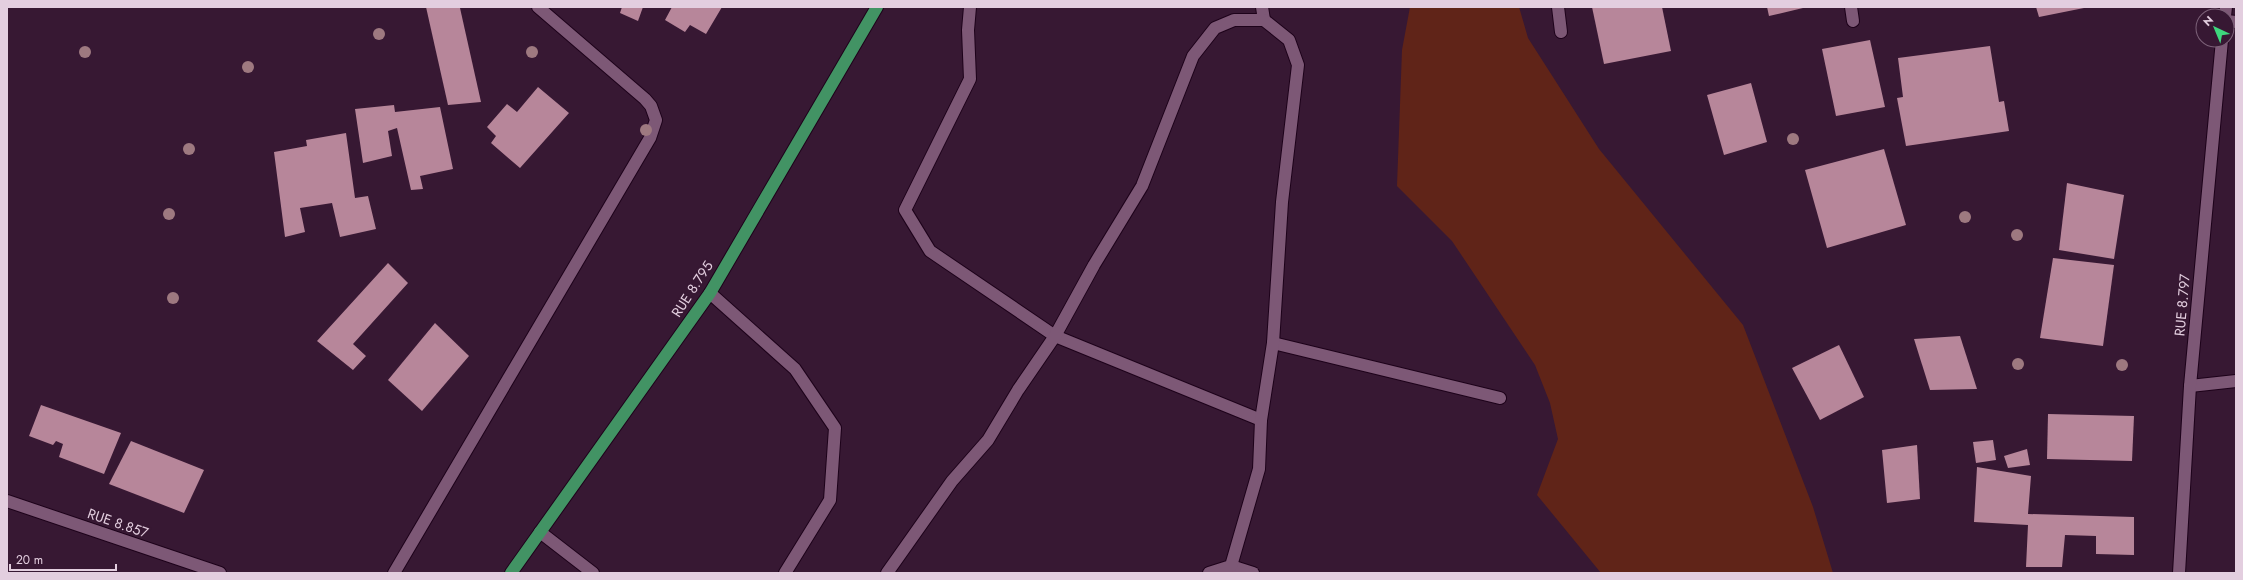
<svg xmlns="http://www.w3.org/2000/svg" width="2243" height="580" font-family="Jost,sans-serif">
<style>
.green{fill:#602418}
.building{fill:#b7869a}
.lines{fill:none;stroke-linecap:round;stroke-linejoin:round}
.service-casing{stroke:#1d021a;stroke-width:14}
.minor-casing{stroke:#1d021a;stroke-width:14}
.trunk-casing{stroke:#1d021a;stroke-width:14}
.service{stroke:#7d5876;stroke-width:12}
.minor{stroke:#7d5876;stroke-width:12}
.trunk{stroke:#429364;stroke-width:12}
.tree{fill:#9e7980}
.labels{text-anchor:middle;stroke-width:4;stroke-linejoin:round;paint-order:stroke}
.street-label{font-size:14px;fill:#e3cedf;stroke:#371833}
</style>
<rect width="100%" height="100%" fill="#371833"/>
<polygon class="green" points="1410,7 1519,7 1528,38 1599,149 1743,325 1813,507 1833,573 1601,573 1537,495 1558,439 1550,403 1535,365 1452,241 1397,186 1402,50"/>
<g class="building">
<polygon points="426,7 460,8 481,102 448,105"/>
<polygon points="622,7 643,7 638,21 620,13"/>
<polygon points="672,7 722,7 706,34 690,25 685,32 665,20"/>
<polygon points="1592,7 1662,7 1671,51 1604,64"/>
<polygon points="1767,7 1803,7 1803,8 1769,16"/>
<polygon points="2036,7 2084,7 2084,8 2039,17"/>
<polygon points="1870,40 1885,107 1836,116 1822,49"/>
<polygon points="1990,46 1999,102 2004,101 2009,131 1906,146 1897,98 1903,97 1898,58"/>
<polygon points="1751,83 1767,142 1724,155 1707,95"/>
<polygon points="538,87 569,113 520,168 491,143 496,136 487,127 507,104 517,112"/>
<polygon points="394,105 395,112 440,107 453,169 420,176 423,189 411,190 397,128 388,131 392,156 363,163 355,109"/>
<polygon points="346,133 355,198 368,196 376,229 340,237 332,203 300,208 305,232 285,237 274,152 307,146 306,140"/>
<polygon points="1884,149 1906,225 1827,248 1805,170"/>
<polygon points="2067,183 2124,195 2114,259 2059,250"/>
<polygon points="2053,258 2114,265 2103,346 2040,338"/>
<polygon points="388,263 408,283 353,344 366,356 353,370 317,341"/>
<polygon points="435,323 469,356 422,411 388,380"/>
<polygon points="1960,336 1977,389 1930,390 1914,339"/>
<polygon points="1839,345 1864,397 1820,420 1792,368"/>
<polygon points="41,405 121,433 104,474 59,457 63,444 56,441 53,445 29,436"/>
<polygon points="2048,414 2134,416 2132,461 2047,459"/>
<polygon points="1993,440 1996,460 1976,463 1973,442"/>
<polygon points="131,441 204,470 184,513 109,484"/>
<polygon points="1917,445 1920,499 1887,503 1882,450"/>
<polygon points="2027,449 2030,465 2008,468 2004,456"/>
<polygon points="1977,467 2031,476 2028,514 2134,517 2134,555 2096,554 2096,536 2065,535 2062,567 2026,567 2028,525 1974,522"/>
</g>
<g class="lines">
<defs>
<g id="service">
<polyline points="970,7 968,30 970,79 905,210 930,251 1055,336 1261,420"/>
<polyline points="1262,7 1264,20"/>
<polyline points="710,293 795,369 835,428 830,500 785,573"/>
<polyline points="1273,343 1500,398"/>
<polyline points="540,532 593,573"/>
<polyline points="1231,566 1253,573"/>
<polyline points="887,573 952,481 988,440 1018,390 1055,336 1094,265 1142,186 1193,56 1215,28 1234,20 1264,20 1289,40 1298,65 1282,202 1273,343 1261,420 1259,469 1231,566 1209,573"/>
</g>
<g id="minor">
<polyline points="1558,7 1561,32"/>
<polyline points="1851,7 1853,21"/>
<polyline points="2225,16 2226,7"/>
<polyline points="2227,21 2236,22"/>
<polyline points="2190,386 2236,381"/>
<polyline points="7,501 220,573"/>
<polyline points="394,573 650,138 656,120 651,106 645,99 538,7"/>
<polyline points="2179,573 2190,386 2222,40"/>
</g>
<polyline id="trunk" points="511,573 710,293 877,7"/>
</defs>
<use href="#service" class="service-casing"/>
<use href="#minor" class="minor-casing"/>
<use href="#trunk" class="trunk-casing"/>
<use href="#service" class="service"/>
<use href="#minor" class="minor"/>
<use href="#trunk" class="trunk"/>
</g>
<g class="tree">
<circle cx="379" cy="34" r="6"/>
<circle cx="85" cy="52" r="6"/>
<circle cx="532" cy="52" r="6"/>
<circle cx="248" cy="67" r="6"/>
<circle cx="646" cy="130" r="6"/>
<circle cx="1793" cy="139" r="6"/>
<circle cx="189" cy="149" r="6"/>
<circle cx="169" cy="214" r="6"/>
<circle cx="1965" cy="217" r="6"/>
<circle cx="2017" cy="235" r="6"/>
<circle cx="173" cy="298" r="6"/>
<circle cx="2018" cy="364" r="6"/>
<circle cx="2122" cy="365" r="6"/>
</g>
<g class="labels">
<g class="street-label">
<text transform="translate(692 289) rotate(-57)" y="5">RUE 8.795</text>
<text transform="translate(2182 305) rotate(-85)" y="5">RUE 8.797</text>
<text transform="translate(118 523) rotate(19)" y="5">RUE 8.857</text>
</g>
</g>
<rect width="2243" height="580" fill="none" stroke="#e3cedf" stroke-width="16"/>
<g transform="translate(2215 28) rotate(316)"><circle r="19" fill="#371833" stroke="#7c6178"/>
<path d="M0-3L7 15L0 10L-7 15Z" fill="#3ed77d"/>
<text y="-6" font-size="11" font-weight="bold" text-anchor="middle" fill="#e3cedf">N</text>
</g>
<path d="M10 564v6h106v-6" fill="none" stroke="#e3cedf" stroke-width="2"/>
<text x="16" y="564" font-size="12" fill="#e3cedf" stroke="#371833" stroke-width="3" paint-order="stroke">20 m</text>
</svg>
